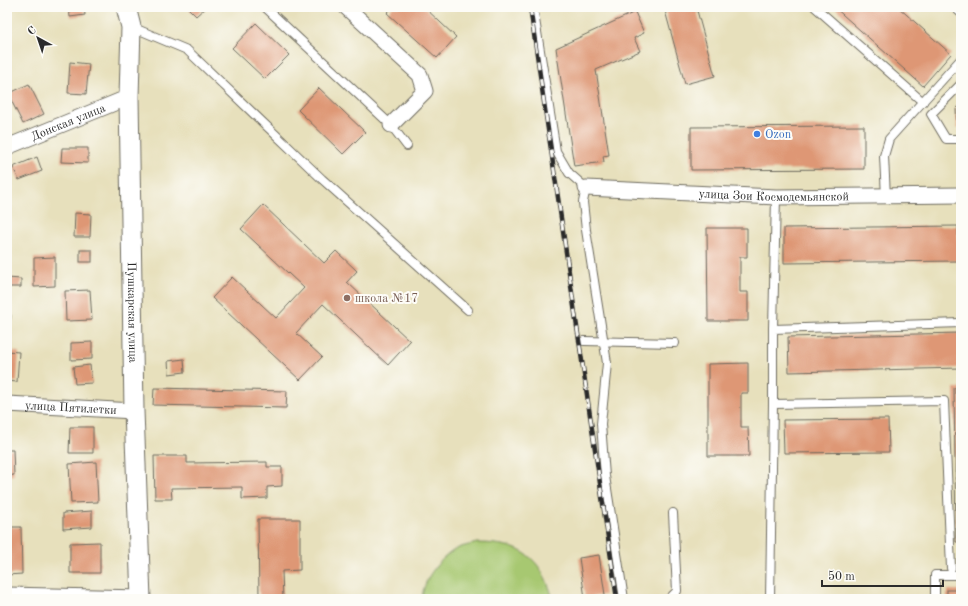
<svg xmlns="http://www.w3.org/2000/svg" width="968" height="606" font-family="'Old Standard TT',serif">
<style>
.green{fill:#a7c871;stroke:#697a4e}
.building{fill:#de9774}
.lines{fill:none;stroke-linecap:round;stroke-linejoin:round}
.service-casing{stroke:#6d6a5e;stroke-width:10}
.minor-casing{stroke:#6d6a5e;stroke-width:17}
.tertiary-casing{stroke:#6d6a5e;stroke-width:21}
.service{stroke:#fff;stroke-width:8}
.minor{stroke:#fff;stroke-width:15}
.tertiary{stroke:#fff;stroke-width:19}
.rail-casing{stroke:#2b2b2b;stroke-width:4.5}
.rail{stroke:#fdfcf7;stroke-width:3;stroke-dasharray:9;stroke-linecap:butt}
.shop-dot{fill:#3f7fe0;stroke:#fdfcf7;stroke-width:1.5}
.education-dot{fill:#8d6e63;stroke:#fdfcf7;stroke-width:1.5}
.labels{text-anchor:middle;stroke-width:4;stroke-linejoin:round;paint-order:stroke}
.street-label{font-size:12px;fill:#2b2b2b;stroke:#fdfcf7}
.shop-label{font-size:12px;fill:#366cbe;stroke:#fdfcf7;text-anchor:start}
.education-label{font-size:12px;fill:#785e54;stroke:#fdfcf7;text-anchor:start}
</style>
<rect width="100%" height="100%" fill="#fdfcf7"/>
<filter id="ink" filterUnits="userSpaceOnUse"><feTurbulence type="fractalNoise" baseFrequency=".025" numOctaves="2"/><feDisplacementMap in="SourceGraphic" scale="8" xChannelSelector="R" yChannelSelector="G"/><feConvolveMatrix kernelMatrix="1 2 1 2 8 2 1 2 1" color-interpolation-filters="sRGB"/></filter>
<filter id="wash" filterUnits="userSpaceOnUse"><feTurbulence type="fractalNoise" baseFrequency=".012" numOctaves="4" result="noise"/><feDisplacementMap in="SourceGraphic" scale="16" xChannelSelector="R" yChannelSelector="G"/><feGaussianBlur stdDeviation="0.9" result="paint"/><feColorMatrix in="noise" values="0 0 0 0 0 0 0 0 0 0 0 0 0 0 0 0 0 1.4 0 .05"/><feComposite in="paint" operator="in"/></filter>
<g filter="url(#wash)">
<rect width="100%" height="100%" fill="#e7e0bc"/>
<path class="green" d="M477,543C521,543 541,556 553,599H422C423,579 439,559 456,549C462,546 470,545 477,543Z"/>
<g id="blocks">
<g class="building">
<polygon points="69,7 84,7 85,15 70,17"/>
<polygon points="187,7 206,7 196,16"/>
<polygon points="393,7 424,7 456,37 437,58 387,13"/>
<polygon points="664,7 696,7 715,76 685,84"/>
<polygon points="834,7 898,7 951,54 923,86"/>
<polygon points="635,12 644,33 634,38 640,51 596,70 609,155 603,156 604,162 574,166 556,48"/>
<polygon points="256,23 289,55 265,79 232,48"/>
<polygon points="70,62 89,64 86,94 68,93"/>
<polygon points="29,84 44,114 23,124 8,94"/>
<polygon points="319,88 365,132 343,154 298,110"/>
<polygon points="961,104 961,128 957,128 956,109"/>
<polygon points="864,126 864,169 691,170 691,127"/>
<polygon points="62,148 88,148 88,163 61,162"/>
<polygon points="37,157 42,171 19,180 13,167"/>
<polygon points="263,205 324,263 336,251 357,271 347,282 410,341 388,365 323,304 296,333 322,357 300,380 212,298 232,277 276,318 304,288 241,229"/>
<polygon points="75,213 91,214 90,237 74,237"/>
<polygon points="958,226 958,261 784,263 784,228"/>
<polygon points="707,228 747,228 747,257 740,257 740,292 748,292 748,321 708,321"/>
<rect x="80" y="250" width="12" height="12"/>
<polygon points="55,257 55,286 34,287 34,258"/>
<polygon points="7,278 21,279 21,287 7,287"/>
<polygon points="90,290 92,320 66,321 65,291"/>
<polygon points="7,314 11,315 10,327 7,327"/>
<polygon points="960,333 961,368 789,372 788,337"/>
<polygon points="92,342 92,359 71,360 71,343"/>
<polygon points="7,351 19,352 17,382 7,381"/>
<polygon points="184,359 185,372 169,374 168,361"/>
<polygon points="748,363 748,393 741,393 741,427 748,427 749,456 708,456 708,364"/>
<polygon points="90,365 92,383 75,384 73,367"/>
<polygon points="154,388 287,391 286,408 153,405"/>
<polygon points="954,388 961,388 961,542 956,542"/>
<polygon points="888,419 889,452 784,453 783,420"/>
<polygon points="70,427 93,427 93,453 69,453"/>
<polygon points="7,450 13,450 14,475 7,476"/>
<polygon points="154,456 187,456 187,463 267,462 267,467 282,467 282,486 267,487 267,498 242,499 242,487 171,488 172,499 155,499"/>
<polygon points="96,462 98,502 71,503 69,464"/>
<polygon points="92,511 92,527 63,529 63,513"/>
<polygon points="258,519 300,519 300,570 282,571 283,599 259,599"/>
<polygon points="7,527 21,527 22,574 7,575"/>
<polygon points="100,542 100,573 70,573 70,543"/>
<polygon points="599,555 605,595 585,598 579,558"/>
<rect x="947" y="590" width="14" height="9"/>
</g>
</g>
</g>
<g filter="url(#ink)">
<use href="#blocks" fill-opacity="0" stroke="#6d6a5e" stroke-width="1"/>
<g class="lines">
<defs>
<g id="service">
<polyline points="265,7 391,125 407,146"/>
<polyline points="533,7 556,151 569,173 586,188 583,202 586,230 607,363 601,424 605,476 624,599"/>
<polyline points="815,7 923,102"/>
<polyline points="954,7 961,13"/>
<polyline points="132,27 187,50 322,179 468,310"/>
<polyline points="961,84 931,114 946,139 961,139"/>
<polyline points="886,197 884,156 889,139 961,59"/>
<polyline points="773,329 776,197"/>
<polyline points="584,341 675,343"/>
<polyline points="951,568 944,401 773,404 773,329 961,323"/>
<polyline points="669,599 677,591 673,513"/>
<polyline points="770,599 773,404"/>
<polyline points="935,599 935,575 961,575"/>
</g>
<g id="minor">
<polyline points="346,7 420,75 425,91 391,125"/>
<path id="s1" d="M7,147L129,97"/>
<path id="s2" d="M586,188L776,197L961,195"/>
<path id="s3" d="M7,404L134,411"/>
<polyline points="7,595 141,598"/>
</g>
<g id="tertiary">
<path id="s4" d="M126,7L131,27L129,97L134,411L141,599"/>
</g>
</defs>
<use href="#service" class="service-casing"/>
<use href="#minor" class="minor-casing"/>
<use href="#tertiary" class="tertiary-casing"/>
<use href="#service" class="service"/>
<use href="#minor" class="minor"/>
<use href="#tertiary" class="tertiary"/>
<defs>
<polyline id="rail" points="530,7 617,599"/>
</defs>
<use href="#rail" class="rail-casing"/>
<use href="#rail" class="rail"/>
</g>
</g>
<circle class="shop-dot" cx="757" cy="134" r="4"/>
<circle class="education-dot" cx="347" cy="298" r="4"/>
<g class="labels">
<g class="street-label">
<text dy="4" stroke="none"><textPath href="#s1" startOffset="66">Донская улица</textPath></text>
<text dy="4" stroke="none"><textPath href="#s2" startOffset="188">улица Зои Космодемьянской</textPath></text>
<text dy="4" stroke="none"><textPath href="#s4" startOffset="306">Пушкарская улица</textPath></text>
<text dy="4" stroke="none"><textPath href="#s3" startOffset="64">улица Пятилетки</textPath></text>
</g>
<g class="shop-label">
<text x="765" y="138">Ozon</text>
</g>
<g class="education-label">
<text x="355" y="302">школа №17</text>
</g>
</g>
<rect width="968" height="606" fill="none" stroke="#fdfcf7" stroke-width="24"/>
<g transform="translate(38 38) rotate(320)" stroke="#fdfcf7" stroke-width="3" paint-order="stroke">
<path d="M0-3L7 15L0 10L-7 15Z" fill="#2b2b2b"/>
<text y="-6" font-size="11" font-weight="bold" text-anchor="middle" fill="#2b2b2b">С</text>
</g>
<path d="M822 580v6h121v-6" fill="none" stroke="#2b2b2b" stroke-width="2"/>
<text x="828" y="580" font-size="12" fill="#2b2b2b" stroke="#fdfcf7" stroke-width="3" paint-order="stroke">50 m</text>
</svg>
